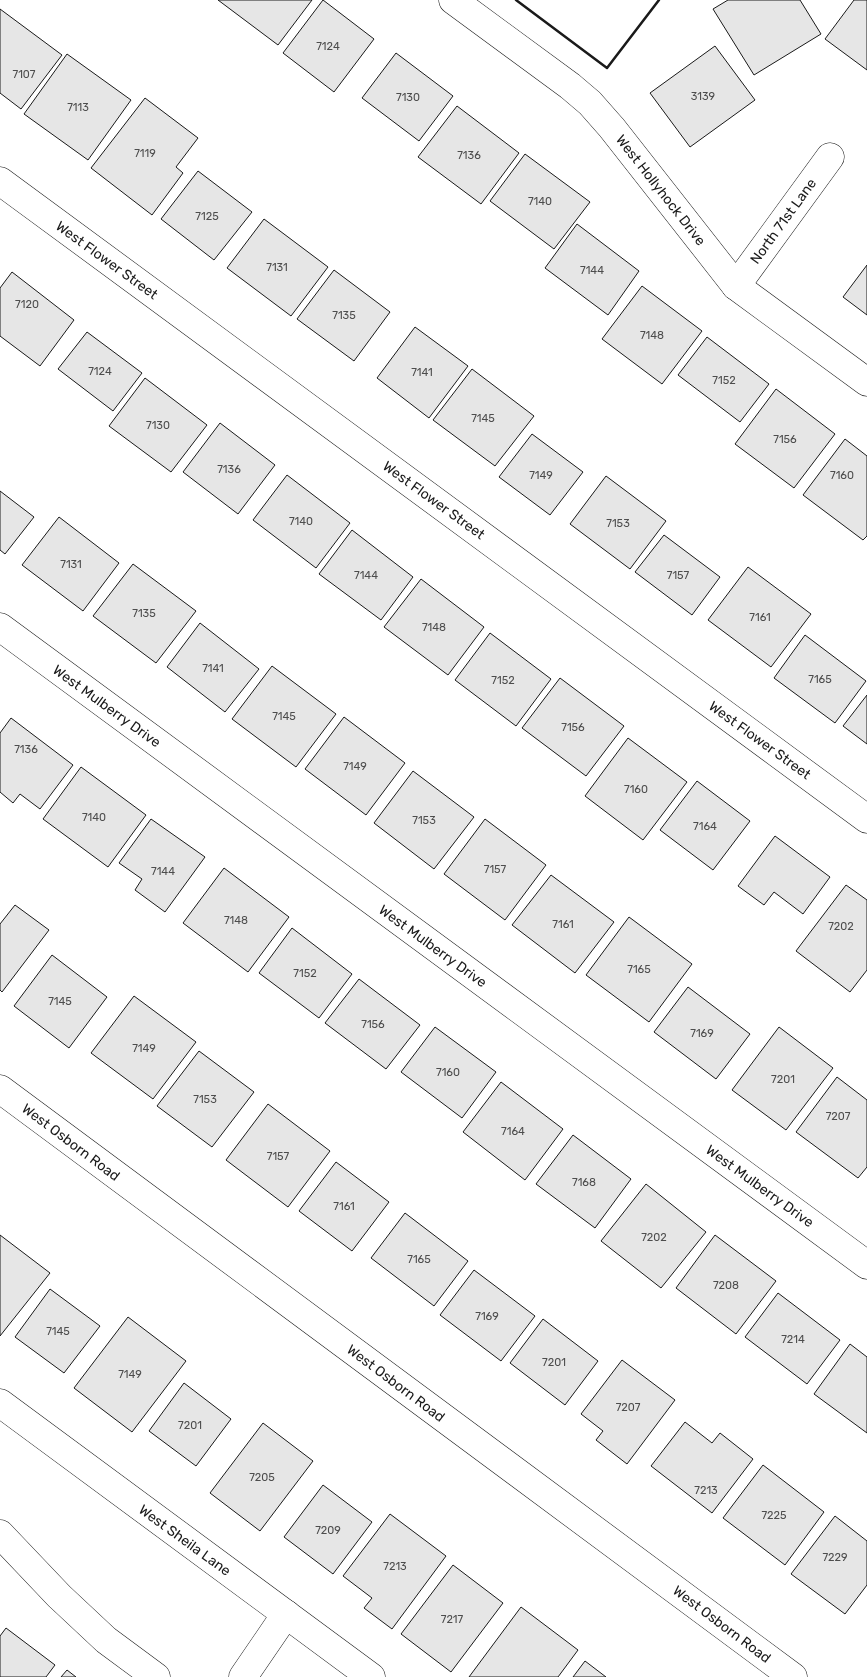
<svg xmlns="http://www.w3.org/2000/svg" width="867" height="1677" font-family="Rubik,sans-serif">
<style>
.building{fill:#e6e6e6;stroke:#1a1a1a}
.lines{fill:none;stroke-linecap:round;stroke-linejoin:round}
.minor-casing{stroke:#1a1a1a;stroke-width:29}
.tertiary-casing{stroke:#1a1a1a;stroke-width:29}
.minor{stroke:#fff;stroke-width:28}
.tertiary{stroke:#fff;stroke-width:28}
.wall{stroke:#1a1a1a;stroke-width:2.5}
.labels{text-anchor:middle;stroke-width:4;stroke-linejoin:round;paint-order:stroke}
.number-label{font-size:11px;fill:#4d4d4d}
.street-label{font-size:14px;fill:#1a1a1a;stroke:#fff}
</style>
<rect width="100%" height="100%" fill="#fff"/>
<g class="building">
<polygon points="218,0 312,0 278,45"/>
<polygon points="323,0 374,39 334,92 283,53"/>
<polygon points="728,0 800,0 821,34 754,75 713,9"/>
<polygon points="854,0 867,0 867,70 825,39"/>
<polygon points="0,9 62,55 21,109 0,93"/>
<polygon points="715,46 755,100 690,147 650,93"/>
<polygon points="396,53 453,96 419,141 362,98"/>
<polygon points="67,54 131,100 88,160 24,114"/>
<polygon points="145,98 198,138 176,167 183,173 152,215 91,168"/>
<polygon points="457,106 519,153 481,204 418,157"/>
<polygon points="525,154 590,202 554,249 490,201"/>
<polygon points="198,171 252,212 214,260 161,219"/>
<polygon points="264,219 328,267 291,316 227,268"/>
<polygon points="577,224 639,271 608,315 545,268"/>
<polygon points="867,265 867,315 843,297"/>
<polygon points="334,270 390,312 354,361 297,319"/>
<polygon points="12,272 74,320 40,366 0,336 0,288"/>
<polygon points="642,286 702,331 662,384 602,339"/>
<polygon points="415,327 468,366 429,418 377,378"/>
<polygon points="87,332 142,373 113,411 58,369"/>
<polygon points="707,337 769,384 740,422 678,375"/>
<polygon points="472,369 534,416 495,466 433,420"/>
<polygon points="145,378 207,425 171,472 109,426"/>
<polygon points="776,389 835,434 794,488 735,444"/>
<polygon points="220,423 275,465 238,514 183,472"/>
<polygon points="532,434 583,472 550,515 499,477"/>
<polygon points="845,439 867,456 867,536 863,540 803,495"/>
<polygon points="287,475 350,523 316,568 253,520"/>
<polygon points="606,476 666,521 630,569 570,524"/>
<polygon points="0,491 34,517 5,554 0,550"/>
<polygon points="59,517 119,563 83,611 22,565"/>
<polygon points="352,530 413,577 381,620 319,574"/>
<polygon points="664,535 720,577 692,615 635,572"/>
<polygon points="133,564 196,611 156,663 93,616"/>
<polygon points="748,567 811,614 771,667 708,620"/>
<polygon points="421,579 484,627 448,675 384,627"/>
<polygon points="200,623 259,669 225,712 167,667"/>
<polygon points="490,633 551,679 516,726 455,680"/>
<polygon points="805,635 866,681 835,723 774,678"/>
<polygon points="272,666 336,714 296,767 232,719"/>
<polygon points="560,678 624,726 586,776 522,728"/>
<polygon points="867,695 867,744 843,726"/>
<polygon points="344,717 405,763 366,815 305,769"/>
<polygon points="11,718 73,765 40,809 20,794 13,803 0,792 0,733"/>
<polygon points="628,738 687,782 643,840 585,796"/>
<polygon points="81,767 146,815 108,867 43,819"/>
<polygon points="413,771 474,817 434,869 374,823"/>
<polygon points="697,781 750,821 713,870 660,830"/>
<polygon points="151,819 205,857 165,912 135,890 142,879 119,863"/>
<polygon points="485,819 546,865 505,920 444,874"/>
<polygon points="775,836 830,877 803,914 774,892 764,905 738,886"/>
<polygon points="224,868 289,917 248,972 183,923"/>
<polygon points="551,875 614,922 575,973 512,925"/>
<polygon points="846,885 867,900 867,970 850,992 796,951"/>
<polygon points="15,905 49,930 2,992 0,990 0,924"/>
<polygon points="629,917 692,964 649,1022 586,975"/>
<polygon points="292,928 352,974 319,1018 259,973"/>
<polygon points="52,955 107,997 69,1048 14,1006"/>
<polygon points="359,979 420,1025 386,1069 325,1023"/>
<polygon points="688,987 750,1034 716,1079 654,1032"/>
<polygon points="134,996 196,1042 153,1099 91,1053"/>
<polygon points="435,1027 496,1072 462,1118 401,1072"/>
<polygon points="779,1027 833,1068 786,1130 732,1090"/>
<polygon points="199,1051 254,1092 212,1147 157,1106"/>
<polygon points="837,1077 867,1100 867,1167 858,1178 796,1132"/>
<polygon points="501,1082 563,1129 525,1180 463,1132"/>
<polygon points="268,1104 330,1151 288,1207 226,1160"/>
<polygon points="573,1135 631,1179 595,1228 536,1184"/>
<polygon points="336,1162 389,1202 352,1251 299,1211"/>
<polygon points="646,1184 706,1232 661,1288 601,1241"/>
<polygon points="405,1213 468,1261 434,1306 371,1258"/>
<polygon points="0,1235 50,1273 0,1336"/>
<polygon points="715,1235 776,1281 736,1334 676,1288"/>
<polygon points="474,1270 535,1316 501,1361 440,1315"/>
<polygon points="50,1289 100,1326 64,1373 15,1337"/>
<polygon points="778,1293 840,1340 807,1384 745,1337"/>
<polygon points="128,1317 186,1361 132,1432 74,1388"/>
<polygon points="543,1319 598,1361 565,1405 510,1363"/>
<polygon points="850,1344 867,1357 867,1433 814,1394"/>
<polygon points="622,1360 675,1400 627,1464 596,1440 603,1431 581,1414"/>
<polygon points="184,1383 231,1419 196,1466 149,1431"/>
<polygon points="685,1422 712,1443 720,1433 753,1459 712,1513 651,1466"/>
<polygon points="263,1423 313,1461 260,1531 210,1493"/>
<polygon points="763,1465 824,1512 785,1565 723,1518"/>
<polygon points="323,1485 372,1522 333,1574 284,1537"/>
<polygon points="390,1514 446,1556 392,1629 364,1608 372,1598 343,1576"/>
<polygon points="835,1516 867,1541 867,1585 845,1614 791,1574"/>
<polygon points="453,1565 503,1603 451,1672 401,1634"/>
<polygon points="521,1607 578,1650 558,1677 469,1677"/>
<polygon points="6,1628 55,1665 46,1677 0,1677 0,1636"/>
<polygon points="585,1661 606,1677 573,1677"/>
<polygon points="67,1670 76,1677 61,1677"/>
</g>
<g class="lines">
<defs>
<g id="minor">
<polyline points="453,0 570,86 590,103 612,128 736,286 867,382"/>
<polyline points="0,181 867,819"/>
<polyline points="736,286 830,157"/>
<polyline points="0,627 867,1265"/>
<polyline points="0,1403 371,1677"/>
<polyline points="0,1534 59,1596 106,1640 156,1677"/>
<polyline points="243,1677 286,1614"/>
</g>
<polyline id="tertiary" points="0,1089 793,1677"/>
</defs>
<use href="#minor" class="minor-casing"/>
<use href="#tertiary" class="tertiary-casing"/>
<use href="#minor" class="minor"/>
<use href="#tertiary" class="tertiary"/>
<polyline class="wall" points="516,0 607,68 659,0"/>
</g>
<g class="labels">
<g class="number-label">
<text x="328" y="50">7124</text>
<text x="24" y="78">7107</text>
<text x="703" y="100">3139</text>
<text x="408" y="101">7130</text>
<text x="78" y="111">7113</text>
<text x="145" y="157">7119</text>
<text x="469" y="159">7136</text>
<text x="540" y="205">7140</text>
<text x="207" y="220">7125</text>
<text x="277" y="271">7131</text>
<text x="592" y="274">7144</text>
<text x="27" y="308">7120</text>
<text x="344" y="319">7135</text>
<text x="652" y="339">7148</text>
<text x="100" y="375">7124</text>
<text x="422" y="376">7141</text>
<text x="724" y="384">7152</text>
<text x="483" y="422">7145</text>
<text x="158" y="429">7130</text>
<text x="785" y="443">7156</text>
<text x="229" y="473">7136</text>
<text x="541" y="479">7149</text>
<text x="842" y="479">7160</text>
<text x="301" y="525">7140</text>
<text x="618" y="527">7153</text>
<text x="71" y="568">7131</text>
<text x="366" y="579">7144</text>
<text x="678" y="579">7157</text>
<text x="144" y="617">7135</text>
<text x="760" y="621">7161</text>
<text x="434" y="631">7148</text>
<text x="213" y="672">7141</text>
<text x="820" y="683">7165</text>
<text x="503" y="684">7152</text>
<text x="284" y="720">7145</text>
<text x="573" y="731">7156</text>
<text x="26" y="753">7136</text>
<text x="355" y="770">7149</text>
<text x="636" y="793">7160</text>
<text x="94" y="821">7140</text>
<text x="424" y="824">7153</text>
<text x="705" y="830">7164</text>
<text x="495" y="873">7157</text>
<text x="163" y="875">7144</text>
<text x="236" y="924">7148</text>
<text x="563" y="928">7161</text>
<text x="841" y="930">7202</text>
<text x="639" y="973">7165</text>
<text x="305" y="977">7152</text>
<text x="60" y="1005">7145</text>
<text x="373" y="1028">7156</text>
<text x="702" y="1037">7169</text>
<text x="144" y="1052">7149</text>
<text x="448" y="1076">7160</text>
<text x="783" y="1083">7201</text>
<text x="205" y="1103">7153</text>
<text x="838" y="1120">7207</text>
<text x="513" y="1135">7164</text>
<text x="278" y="1160">7157</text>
<text x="584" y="1186">7168</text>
<text x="344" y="1210">7161</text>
<text x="654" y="1241">7202</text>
<text x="419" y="1263">7165</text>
<text x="726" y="1289">7208</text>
<text x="487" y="1320">7169</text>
<text x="58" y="1335">7145</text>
<text x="793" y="1343">7214</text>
<text x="554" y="1366">7201</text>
<text x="130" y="1378">7149</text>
<text x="628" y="1411">7207</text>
<text x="190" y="1429">7201</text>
<text x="262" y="1481">7205</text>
<text x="706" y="1494">7213</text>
<text x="774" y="1519">7225</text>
<text x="328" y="1534">7209</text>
<text x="835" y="1561">7229</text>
<text x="395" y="1570">7213</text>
<text x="452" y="1623">7217</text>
</g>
<g class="street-label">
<text transform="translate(661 190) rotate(52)" y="5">West Hollyhock Drive</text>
<text transform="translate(783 221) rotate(-54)" y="5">North 71st Lane</text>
<text transform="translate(107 260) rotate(36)" y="5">West Flower Street</text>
<text transform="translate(434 500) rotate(36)" y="5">West Flower Street</text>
<text transform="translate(107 706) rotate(36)" y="5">West Mulberry Drive</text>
<text transform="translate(760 740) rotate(36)" y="5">West Flower Street</text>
<text transform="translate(433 946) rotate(36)" y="5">West Mulberry Drive</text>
<text transform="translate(71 1142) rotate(37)" y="5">West Osborn Road</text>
<text transform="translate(760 1186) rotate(36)" y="5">West Mulberry Drive</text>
<text transform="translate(396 1383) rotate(37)" y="5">West Osborn Road</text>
<text transform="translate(185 1540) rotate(36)" y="5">West Sheila Lane</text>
<text transform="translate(722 1624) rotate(37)" y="5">West Osborn Road</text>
</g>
</g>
</svg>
